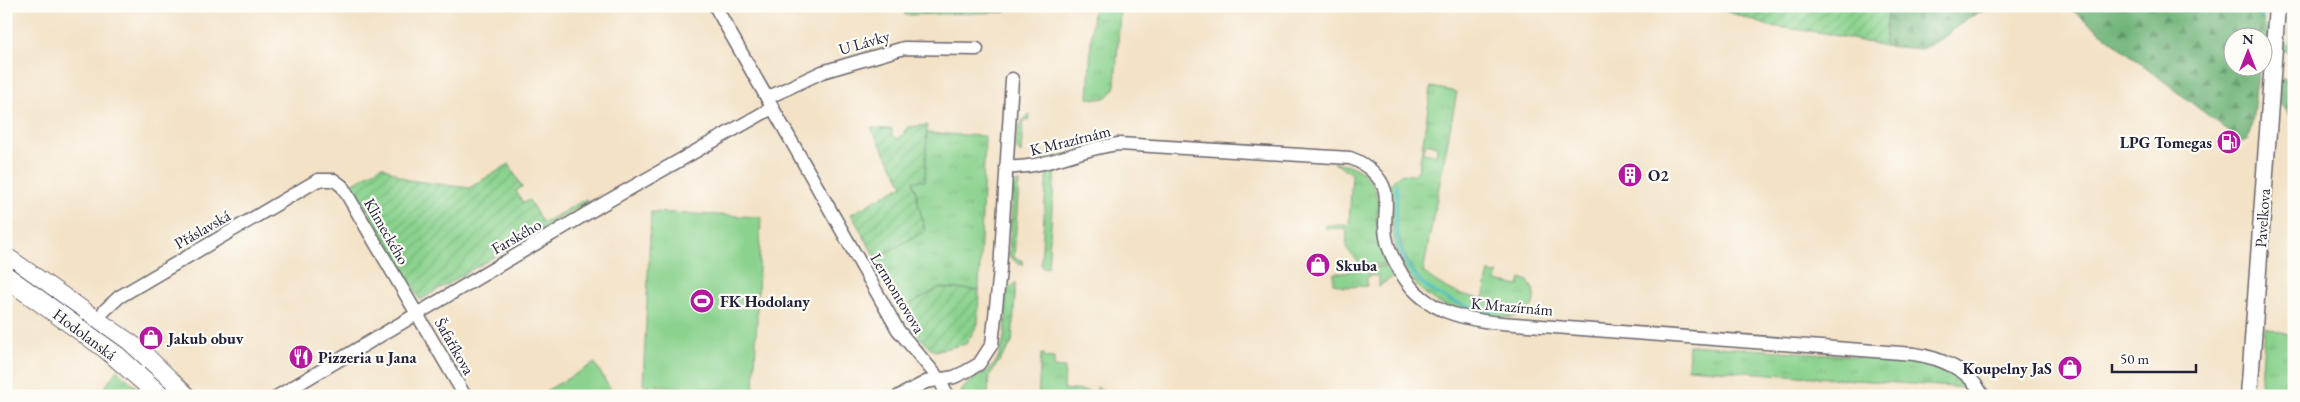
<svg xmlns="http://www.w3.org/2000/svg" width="2300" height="402" font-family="'EB Garamond',serif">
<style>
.grass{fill:url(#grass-tufts);stroke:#567a64;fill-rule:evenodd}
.forest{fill:url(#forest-firs);stroke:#486b5a}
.garden{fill:url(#garden-furrows);stroke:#567a64}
.pitch{fill:#8ad28d;stroke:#567a64}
.water{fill:#54c2c8;stroke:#3b7282}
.pier{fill:#f3e2c6}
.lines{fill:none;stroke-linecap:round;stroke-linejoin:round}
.stream{stroke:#54c2c8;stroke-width:3}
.minor-casing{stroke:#6b656c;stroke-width:15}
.tertiary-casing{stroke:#6b656c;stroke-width:19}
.primary-casing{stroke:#6b656c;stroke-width:22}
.minor{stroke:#fff;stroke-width:12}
.tertiary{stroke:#fff;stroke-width:16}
.primary{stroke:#fff;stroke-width:20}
.tram{stroke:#22223b;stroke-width:1}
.labels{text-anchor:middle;stroke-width:4.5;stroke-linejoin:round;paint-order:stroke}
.street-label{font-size:16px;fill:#22223b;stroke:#fdfcf7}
.poi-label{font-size:16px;font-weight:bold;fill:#22223b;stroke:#fdfcf7;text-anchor:start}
</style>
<defs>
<pattern id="grass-tufts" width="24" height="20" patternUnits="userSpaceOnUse" patternTransform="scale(1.25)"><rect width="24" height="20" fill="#8ad28d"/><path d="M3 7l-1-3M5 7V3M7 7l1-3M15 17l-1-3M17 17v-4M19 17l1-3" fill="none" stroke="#77b47b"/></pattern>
<pattern id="forest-firs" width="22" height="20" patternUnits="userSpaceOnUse" patternTransform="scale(1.25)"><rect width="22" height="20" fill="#6fb478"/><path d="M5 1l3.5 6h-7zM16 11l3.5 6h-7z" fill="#5b9264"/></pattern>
<pattern id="garden-furrows" width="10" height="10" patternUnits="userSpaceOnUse" patternTransform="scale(1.25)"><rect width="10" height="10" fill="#8ad28d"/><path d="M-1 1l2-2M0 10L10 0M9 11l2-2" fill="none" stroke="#77b47b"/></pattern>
</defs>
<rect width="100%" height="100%" fill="#fdfcf7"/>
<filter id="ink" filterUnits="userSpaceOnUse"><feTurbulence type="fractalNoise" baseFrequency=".02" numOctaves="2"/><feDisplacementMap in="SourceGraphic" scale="10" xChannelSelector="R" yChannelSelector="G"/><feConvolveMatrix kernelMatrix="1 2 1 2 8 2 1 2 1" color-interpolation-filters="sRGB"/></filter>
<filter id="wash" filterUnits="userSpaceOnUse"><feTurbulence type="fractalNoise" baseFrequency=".0096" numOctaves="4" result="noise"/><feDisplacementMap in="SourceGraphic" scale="20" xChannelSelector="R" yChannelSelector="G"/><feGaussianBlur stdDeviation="1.12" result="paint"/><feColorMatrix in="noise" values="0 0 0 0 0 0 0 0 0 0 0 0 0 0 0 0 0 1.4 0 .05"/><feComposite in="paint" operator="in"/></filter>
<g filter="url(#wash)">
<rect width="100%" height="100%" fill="#f3e2c6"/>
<g class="grass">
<path d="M1093,9L1117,10L1120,14L1115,86C1110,100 1100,100 1088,98Z"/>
<path d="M1431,87L1457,92L1423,272C1444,288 1456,295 1483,299L1489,271L1493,274L1498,273L1496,281L1519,286L1521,278L1528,281L1533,289C1545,337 1457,312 1437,302C1430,298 1419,289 1414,282C1398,262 1391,240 1392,215C1392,204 1394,194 1390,184L1400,174L1413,175L1418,171L1422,150L1424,153L1436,155L1437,146L1426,143L1424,149H1422ZM1396,224C1403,268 1428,300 1473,308C1487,310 1502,310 1515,313C1472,310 1441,307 1412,271C1402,257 1395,241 1396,224Z"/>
<path d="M1030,115L1028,121H1023L1021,154L1016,147C1017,133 1017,122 1030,115Z"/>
<polygon points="927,133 985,136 979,290 939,288 903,308 876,258 925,231 913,180 925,180"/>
<path d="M1334,163C1356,163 1375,178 1378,200C1379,206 1377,213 1377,219C1377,235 1380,251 1386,265H1361L1346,248L1347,229L1325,228V225H1349L1352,173Z"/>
<polygon points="1055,167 1048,268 1042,267 1041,263 1047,170"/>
<polygon points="1019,181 1014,258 1022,260 1023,264 1020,265 1009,256 1013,187"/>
<polygon points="1360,267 1365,267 1370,276 1367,277 1367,286 1343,287 1333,283 1334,273 1345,273"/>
<polygon points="1367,267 1387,267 1393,277 1379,286 1379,276 1372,276"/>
<path d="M1016,282L1012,343L989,376L988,396H960C964,379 980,379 991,368C1008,350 1005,318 1006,296L1008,290Z"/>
<polygon points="2265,327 2294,336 2294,396 2260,396"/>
<path d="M1689,345L1917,360C1933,365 1961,371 1966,388L1688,368Z"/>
<polygon points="1041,354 1044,354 1045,357 1054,358 1054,367 1065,368 1064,389 1096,392 1097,387 1103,390 1103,396 1038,396"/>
<polygon points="117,370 146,396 103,396 107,384"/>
</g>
<g class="forest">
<polygon points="1888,6 1994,6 1968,18 1943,38 1921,49 1884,46"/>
<path d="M2067,6H2246L2294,46V120L2278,102L2279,81L2288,78L2290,71L2289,54L2269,41L2263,60L2262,38H2232V68H2260C2253,92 2256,116 2248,139L2242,142Z"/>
</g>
<g class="garden">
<polygon points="904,6 1006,6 1006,12 905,15"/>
<polygon points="1711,6 1888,6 1884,46 1824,33 1769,26"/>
<polygon points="927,125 925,181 913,181 925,231 876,258 851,214 903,185 871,128 892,129 892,136 900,139 900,136 904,136 904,131 908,127"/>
<polygon points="509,164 522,187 516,191 523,203 529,200 543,223 586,199 588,202 420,300 352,184 382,166 408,180 469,188"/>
<polygon points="939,288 979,290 978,324 966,344 934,351 921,339 903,308"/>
</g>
<g class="pitch">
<polygon points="651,212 761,217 754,391 643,385"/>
<polygon points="595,363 614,396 537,396"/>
</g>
<polygon class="water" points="2246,6 2273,6 2294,24 2294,46"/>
<polygon class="pier" points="2265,6 2277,6 2289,17 2289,45 2264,25"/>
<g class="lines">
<path class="stream" d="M1396,184C1399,201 1394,220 1397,237C1410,299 1465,309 1517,313"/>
</g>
</g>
<g filter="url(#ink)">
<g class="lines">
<defs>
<g id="minor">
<polyline points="715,6 898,330 940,380 947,396"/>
<polyline points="767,98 822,72 904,48 977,49"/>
<path d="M1006,167C1046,169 1080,148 1119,144L1350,158C1365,163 1381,176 1385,191C1388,206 1383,222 1386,237C1388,248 1393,259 1399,269C1420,309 1458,319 1501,323L1914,354C1941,358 1970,370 1983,396"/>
<polyline points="104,311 119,297 318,180 334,180 342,186 465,396"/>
<polyline points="278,396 608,201 772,108"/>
<polyline points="899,396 926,382 954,377 965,372 979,364 992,344 1000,270 1012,79"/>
</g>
<polyline id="tertiary" points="2249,396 2277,6"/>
<g id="primary">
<polyline points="6,258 138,350 185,396"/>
<polyline points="6,277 106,348 161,396"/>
</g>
</defs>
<use href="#minor" class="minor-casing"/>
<use href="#tertiary" class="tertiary-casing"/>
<use href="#primary" class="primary-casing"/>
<use href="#minor" class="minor"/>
<use href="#tertiary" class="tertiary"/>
<use href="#primary" class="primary"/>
<polyline class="tram" points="6,264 123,348 176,396"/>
</g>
</g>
<defs>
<symbol id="fuel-disc" viewBox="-11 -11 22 22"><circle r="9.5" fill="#b5179e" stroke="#fdfcf7"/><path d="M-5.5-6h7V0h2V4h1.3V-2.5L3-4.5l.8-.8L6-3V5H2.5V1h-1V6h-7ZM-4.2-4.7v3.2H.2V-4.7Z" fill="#fff"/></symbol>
<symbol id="building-disc" viewBox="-11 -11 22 22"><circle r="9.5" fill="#b5179e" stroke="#fdfcf7"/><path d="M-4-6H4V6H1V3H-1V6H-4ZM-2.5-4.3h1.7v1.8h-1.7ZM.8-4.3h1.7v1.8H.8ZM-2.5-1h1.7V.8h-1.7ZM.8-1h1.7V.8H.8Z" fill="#fff"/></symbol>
<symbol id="shop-disc" viewBox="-11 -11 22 22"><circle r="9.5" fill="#b5179e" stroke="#fdfcf7"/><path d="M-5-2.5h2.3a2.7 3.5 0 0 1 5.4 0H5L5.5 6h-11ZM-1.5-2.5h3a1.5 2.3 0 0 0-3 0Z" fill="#fff"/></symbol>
<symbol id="stadium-disc" viewBox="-11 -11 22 22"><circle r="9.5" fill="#b5179e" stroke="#fdfcf7"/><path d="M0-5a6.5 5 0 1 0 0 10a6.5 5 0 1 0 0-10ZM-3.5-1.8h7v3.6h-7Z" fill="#fff"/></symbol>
<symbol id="restaurant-disc" viewBox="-11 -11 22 22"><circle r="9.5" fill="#b5179e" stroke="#fdfcf7"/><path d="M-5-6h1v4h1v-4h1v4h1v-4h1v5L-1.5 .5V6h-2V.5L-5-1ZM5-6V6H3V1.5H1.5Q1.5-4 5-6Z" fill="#fff"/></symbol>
</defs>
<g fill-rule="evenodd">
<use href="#fuel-disc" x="2215" y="128" width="28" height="28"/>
<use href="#building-disc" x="1616" y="161" width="28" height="28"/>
<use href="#shop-disc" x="1304" y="251" width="28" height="28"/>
<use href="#stadium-disc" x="688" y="287" width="28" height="28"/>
<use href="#shop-disc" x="137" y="324" width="28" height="28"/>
<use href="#restaurant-disc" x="287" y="343" width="28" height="28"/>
<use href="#shop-disc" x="2056" y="354" width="28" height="28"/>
</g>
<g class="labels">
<g class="street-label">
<text transform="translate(864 42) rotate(-16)" y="6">U Lávky</text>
<text transform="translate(1070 140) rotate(-14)" y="6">K Mrazírnám</text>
<text transform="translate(2262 218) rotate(-86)" y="6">Pavelkova</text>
<text transform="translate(202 229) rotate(-30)" y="6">Přáslavská</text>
<text transform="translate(387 231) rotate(60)" y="6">Klimeckého</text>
<text transform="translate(516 236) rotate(-30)" y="6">Farského</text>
<text transform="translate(898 293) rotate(59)" y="6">Lermontovova</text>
<text transform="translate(1512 306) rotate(5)" y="6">K Mrazírnám</text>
<text transform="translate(85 334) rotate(37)" y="6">Hodolanská</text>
<text transform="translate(455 346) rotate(60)" y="6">Šafaříkova</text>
</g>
<g class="poi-label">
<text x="2212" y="148" text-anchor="end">LPG Tomegas</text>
<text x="1648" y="181">O2</text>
<text x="1336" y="271">Skuba</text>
<text x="720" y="307">FK Hodolany</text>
<text x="168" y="344">Jakub obuv</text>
<text x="318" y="363">Pizzeria u Jana</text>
<text x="2052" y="374" text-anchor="end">Koupelny JaS</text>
</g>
</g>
<rect width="2300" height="402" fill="none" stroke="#fdfcf7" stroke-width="25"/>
<g transform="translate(2248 52)"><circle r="24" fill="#fdfcf7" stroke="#a5a5ac"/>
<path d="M0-4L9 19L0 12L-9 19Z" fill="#b5179e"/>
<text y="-8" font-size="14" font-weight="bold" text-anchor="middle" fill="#22223b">N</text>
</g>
<path d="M2112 364v8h84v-8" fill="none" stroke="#22223b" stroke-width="2.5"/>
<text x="2120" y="364" font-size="15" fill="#22223b" stroke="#fdfcf7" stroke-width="4" paint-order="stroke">50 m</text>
</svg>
